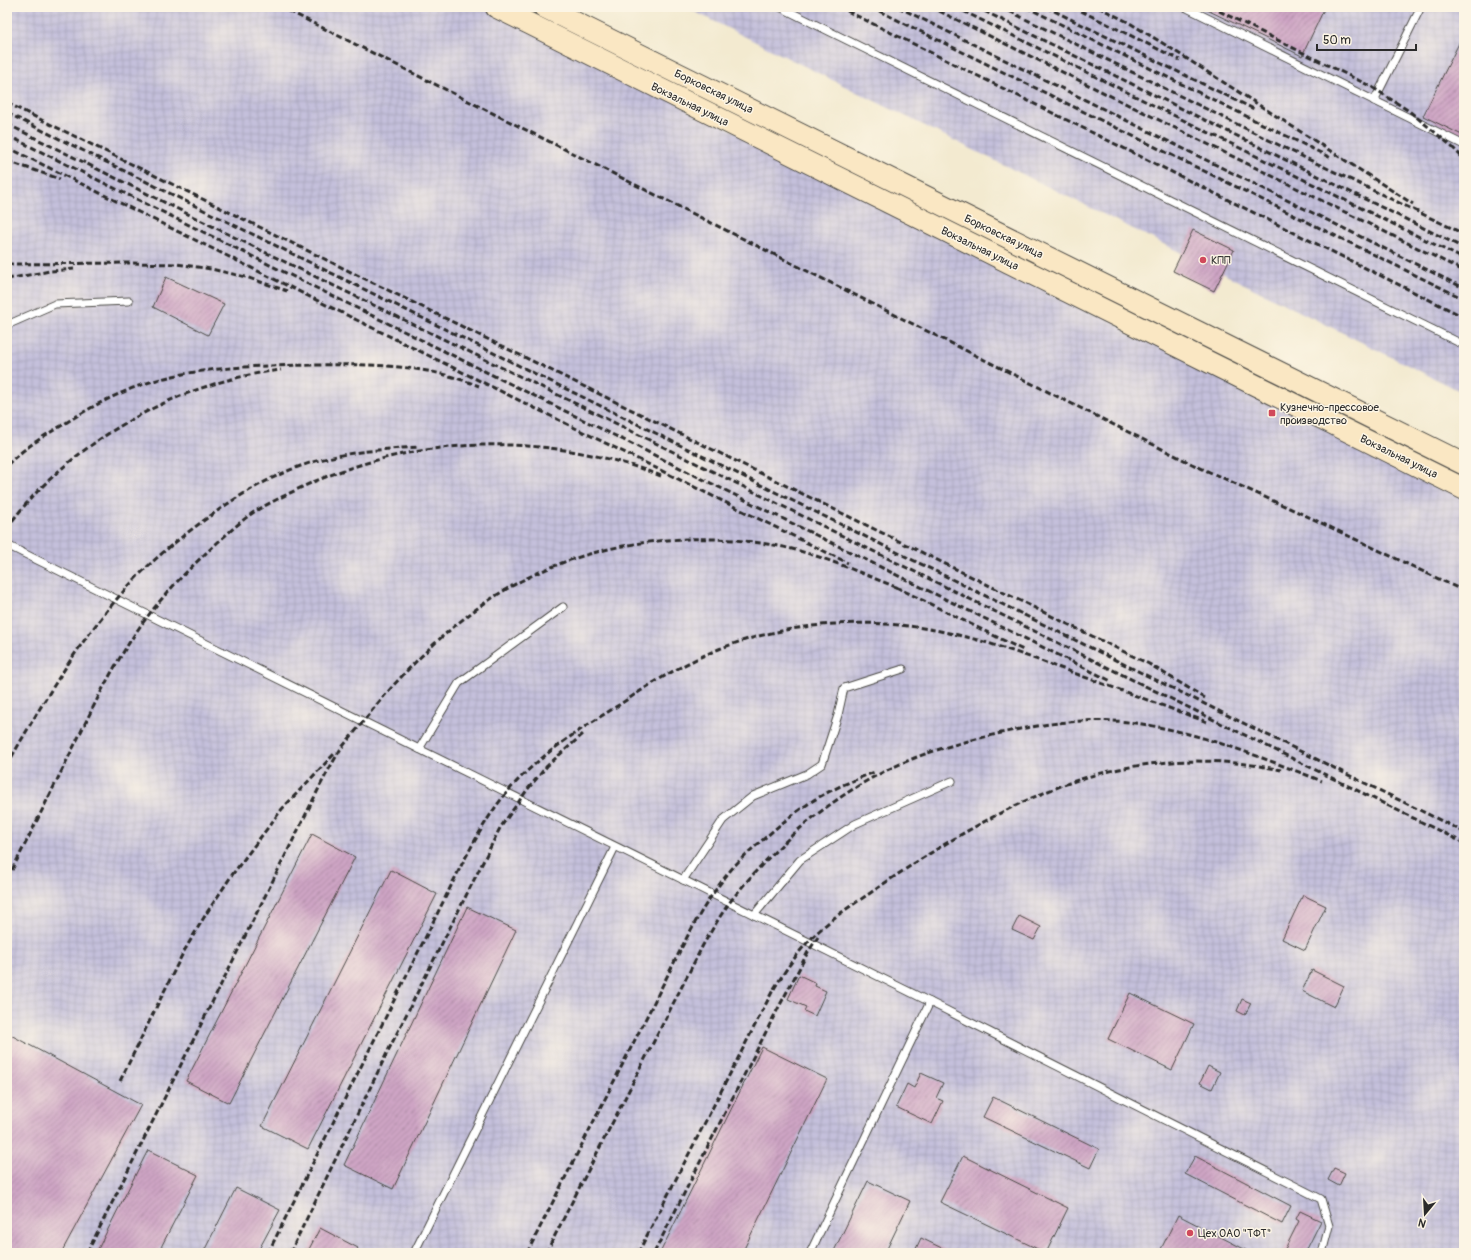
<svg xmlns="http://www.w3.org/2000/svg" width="1471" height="1260" font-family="Pangolin,sans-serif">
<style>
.industrial{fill:url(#industrial-grid)}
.building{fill:url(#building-hatch)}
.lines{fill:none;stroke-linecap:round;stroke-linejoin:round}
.lane-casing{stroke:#494844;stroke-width:9}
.secondary-casing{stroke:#494844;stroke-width:23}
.lane{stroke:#fff;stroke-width:7}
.secondary{stroke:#fae7c3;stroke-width:21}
.rail{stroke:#2b2b2b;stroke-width:3;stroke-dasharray:6 3;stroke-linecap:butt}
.poi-dot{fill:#d1495b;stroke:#fcf5e5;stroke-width:1.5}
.labels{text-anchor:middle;stroke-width:3;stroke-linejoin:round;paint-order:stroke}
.street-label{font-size:11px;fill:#2b2b2b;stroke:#fcf5e5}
.poi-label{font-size:11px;fill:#2b2b2b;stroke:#fcf5e5;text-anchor:start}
</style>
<defs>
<pattern id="industrial-grid" width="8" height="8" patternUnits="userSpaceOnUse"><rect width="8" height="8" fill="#c4c0db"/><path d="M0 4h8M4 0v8" fill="none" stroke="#a9a5bc"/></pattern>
<pattern id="building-hatch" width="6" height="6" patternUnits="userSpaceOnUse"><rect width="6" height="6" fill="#cea4c4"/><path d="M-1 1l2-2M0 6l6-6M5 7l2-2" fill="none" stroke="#a7869f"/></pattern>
</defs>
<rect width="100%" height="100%" fill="#fcf5e5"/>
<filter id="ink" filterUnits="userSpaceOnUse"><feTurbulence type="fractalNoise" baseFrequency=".025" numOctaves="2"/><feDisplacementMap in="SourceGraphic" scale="8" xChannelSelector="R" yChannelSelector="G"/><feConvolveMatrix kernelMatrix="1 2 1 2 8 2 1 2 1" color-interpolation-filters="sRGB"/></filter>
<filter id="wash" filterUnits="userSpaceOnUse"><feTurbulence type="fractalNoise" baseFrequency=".012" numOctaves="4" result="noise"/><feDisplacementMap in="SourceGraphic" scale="16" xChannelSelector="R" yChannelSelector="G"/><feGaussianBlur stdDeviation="0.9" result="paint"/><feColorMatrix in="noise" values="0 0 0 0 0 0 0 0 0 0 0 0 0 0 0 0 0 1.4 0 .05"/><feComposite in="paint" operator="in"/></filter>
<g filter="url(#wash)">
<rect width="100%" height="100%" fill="#f3ead0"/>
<g class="industrial">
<polygon points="7,7 486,7 1464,495 1464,1253 7,1253"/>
<polygon points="685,7 1464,7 1464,393"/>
</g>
<g id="blocks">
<g class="building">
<polygon points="1201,7 1325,7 1302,56"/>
<polygon points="1464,33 1464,136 1423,116"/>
<polygon points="1193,230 1234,250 1214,291 1173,271"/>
<polygon points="166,277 224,304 208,335 153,307"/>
<polygon points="312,834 355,857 229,1103 186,1081"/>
<polygon points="391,870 437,894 308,1149 262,1126"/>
<polygon points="1303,895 1326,906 1305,950 1282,939"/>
<polygon points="467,907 516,930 393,1189 344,1165"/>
<polygon points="1019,916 1041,927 1034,940 1012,930"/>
<polygon points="1312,970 1344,986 1334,1007 1302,991"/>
<polygon points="799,975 816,983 815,986 826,991 815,1016 804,1011 806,1007 788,999"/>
<polygon points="1130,993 1194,1024 1172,1070 1108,1039"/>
<polygon points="1242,999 1251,1003 1245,1015 1237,1011"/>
<polygon points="7,1033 141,1105 61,1253 7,1253"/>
<polygon points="762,1047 827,1079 742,1253 660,1253"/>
<polygon points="1208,1066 1220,1072 1212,1089 1200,1083"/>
<polygon points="921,1073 943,1083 936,1098 943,1101 932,1124 896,1107 907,1084 914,1088"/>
<polygon points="993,1097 1099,1149 1090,1168 983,1117"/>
<polygon points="148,1150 198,1175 158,1253 96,1253"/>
<polygon points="963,1156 1068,1208 1046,1253 940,1202"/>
<polygon points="1195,1156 1291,1206 1282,1224 1185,1174"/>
<polygon points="1334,1168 1345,1173 1339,1186 1328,1180"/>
<polygon points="868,1181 910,1201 885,1253 833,1253"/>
<polygon points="236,1188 280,1210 257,1253 203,1253"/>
<polygon points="1300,1211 1321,1221 1305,1253 1283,1253 1299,1221 1296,1219"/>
<polygon points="1178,1215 1246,1250 1245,1253 1159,1253"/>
<polygon points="320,1228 358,1248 355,1253 307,1253"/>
<polygon points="921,1238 952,1253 914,1253"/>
</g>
</g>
</g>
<g filter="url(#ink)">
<use href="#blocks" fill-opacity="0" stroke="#494844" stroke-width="1"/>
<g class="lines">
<defs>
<g id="lane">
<polyline points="780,7 1464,345"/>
<polyline points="1185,7 1464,145"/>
<polyline points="1374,101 1421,7"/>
<polyline points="7,325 55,304 129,301"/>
<polyline points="7,545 930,1002 1321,1199 1329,1226 1322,1253"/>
<polyline points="419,749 459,683 563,607"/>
<polyline points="683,880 723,820 753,796 807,774 822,764 838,715 844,688 903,669"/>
<polyline points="754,915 800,860 855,824 952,781"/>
<polyline points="414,1253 615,847"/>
<polyline points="810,1253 930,1002"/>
</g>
<g id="secondary">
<polyline points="496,7 1464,489"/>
<polyline points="544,7 1464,464"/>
</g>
</defs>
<use href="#lane" class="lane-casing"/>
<use href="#secondary" class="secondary-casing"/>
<use href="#lane" class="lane"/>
<use href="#secondary" class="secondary"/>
<g class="rail">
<polyline points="281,7 1192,464 1311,518 1464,591"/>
<polyline points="839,7 1464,317"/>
<polyline points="871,7 1464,299"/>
<polyline points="898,7 1464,288"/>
<polyline points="931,7 1464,271"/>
<polyline points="955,7 1464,259"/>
<polyline points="976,7 1464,248"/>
<polyline points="1001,7 1291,151 1464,234"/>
<polyline points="1026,7 1331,158"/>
<polyline points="1046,7 1256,110"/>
<polyline points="1073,7 1180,60"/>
<polyline points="1098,7 1128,22 1164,44 1413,204"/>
<polyline points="1211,7 1372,87 1409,111 1448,143 1464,159"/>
<polyline points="7,103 1149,664 1205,698"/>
<polyline points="7,113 1464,832"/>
<polyline points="7,124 236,238 599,415 1135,681 1464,843"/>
<polyline points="7,135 1111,681"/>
<polyline points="7,147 848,563"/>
<polyline points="7,161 60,179"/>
<polyline points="7,264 131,263 177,264 211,269 246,277 287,291"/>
<polyline points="7,279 50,271 74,269"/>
<path d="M7,465C23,449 42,437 61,426C88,408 119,392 150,382C203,366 260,366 315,365C373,364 424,364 479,386"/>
<path d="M7,528C67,444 178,381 281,370"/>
<polyline points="896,587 1023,650"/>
<path d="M7,765C47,695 88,624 147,567C167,548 190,530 213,514C245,491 282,470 320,460C352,451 387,449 419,447"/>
<path d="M12,870C34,827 55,784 76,742C95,703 114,664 139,628C161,597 189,568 217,543C229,532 241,521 254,512C267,504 282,497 296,490C409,435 545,430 661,476"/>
<polyline points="120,1081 183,953 206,914 232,875 282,809 336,752"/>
<path d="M87,1253L320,786C326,774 333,762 340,750C347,741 355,732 362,723C403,670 462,611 523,580C597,542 685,531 767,544C814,551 857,572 901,589"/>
<path d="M268,1253L462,864C473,844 484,823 497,805C529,761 576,732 622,703C652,683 684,663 719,649C791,621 874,616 949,633C988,641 1026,656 1063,669C1111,687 1159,704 1207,722"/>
<polyline points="290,1253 388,1051 500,828 527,790 547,766 583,734"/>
<path d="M527,1253L685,941C697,918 710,896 726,876C735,864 747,853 758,844C777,827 797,810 819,797C837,787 856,779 875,772"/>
<path d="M546,1253L703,945C714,927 724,908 738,892C784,836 844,786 912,759C939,748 968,741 997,734C1044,723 1095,716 1142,724C1204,734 1263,758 1322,781"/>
<path d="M638,1253L772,992C786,969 800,948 820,930C838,913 859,901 879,887C946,841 1031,789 1110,771C1167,758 1224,758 1281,770"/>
<polyline points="654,1253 773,1018 808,952 818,937"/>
</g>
</g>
</g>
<g class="poi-dot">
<circle cx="1203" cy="260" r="4"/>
<rect x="1268" y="409" width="8" height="8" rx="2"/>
<circle cx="1190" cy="1233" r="4"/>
</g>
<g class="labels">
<g class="street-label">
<text transform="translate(714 91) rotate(26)" y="4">Борковская улица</text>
<text transform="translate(690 104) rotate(26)" y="4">Вокзальная улица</text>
<text transform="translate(1004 236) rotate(26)" y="4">Борковская улица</text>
<text transform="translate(980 248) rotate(26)" y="4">Вокзальная улица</text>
<text transform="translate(1399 456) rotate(26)" y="4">Вокзальная улица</text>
</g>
<g class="poi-label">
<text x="1211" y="264">КПП</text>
<text x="1280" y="411">Кузнечно-прессовое<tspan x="1280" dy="13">производство</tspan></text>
<text x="1198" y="1237">Цех ОАО "ТФТ"</text>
</g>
</g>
<rect width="1471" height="1260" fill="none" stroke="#fcf5e5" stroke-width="24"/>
<g transform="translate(1425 1214) rotate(198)" stroke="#fcf5e5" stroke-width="3" paint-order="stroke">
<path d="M0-3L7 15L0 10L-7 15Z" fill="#2b2b2b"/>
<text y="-6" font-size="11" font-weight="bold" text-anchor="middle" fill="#2b2b2b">N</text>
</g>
<path d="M1317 44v6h99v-6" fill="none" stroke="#2b2b2b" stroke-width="2"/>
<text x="1323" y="44" font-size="12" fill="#2b2b2b" stroke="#fcf5e5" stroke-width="3" paint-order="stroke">50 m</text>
</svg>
